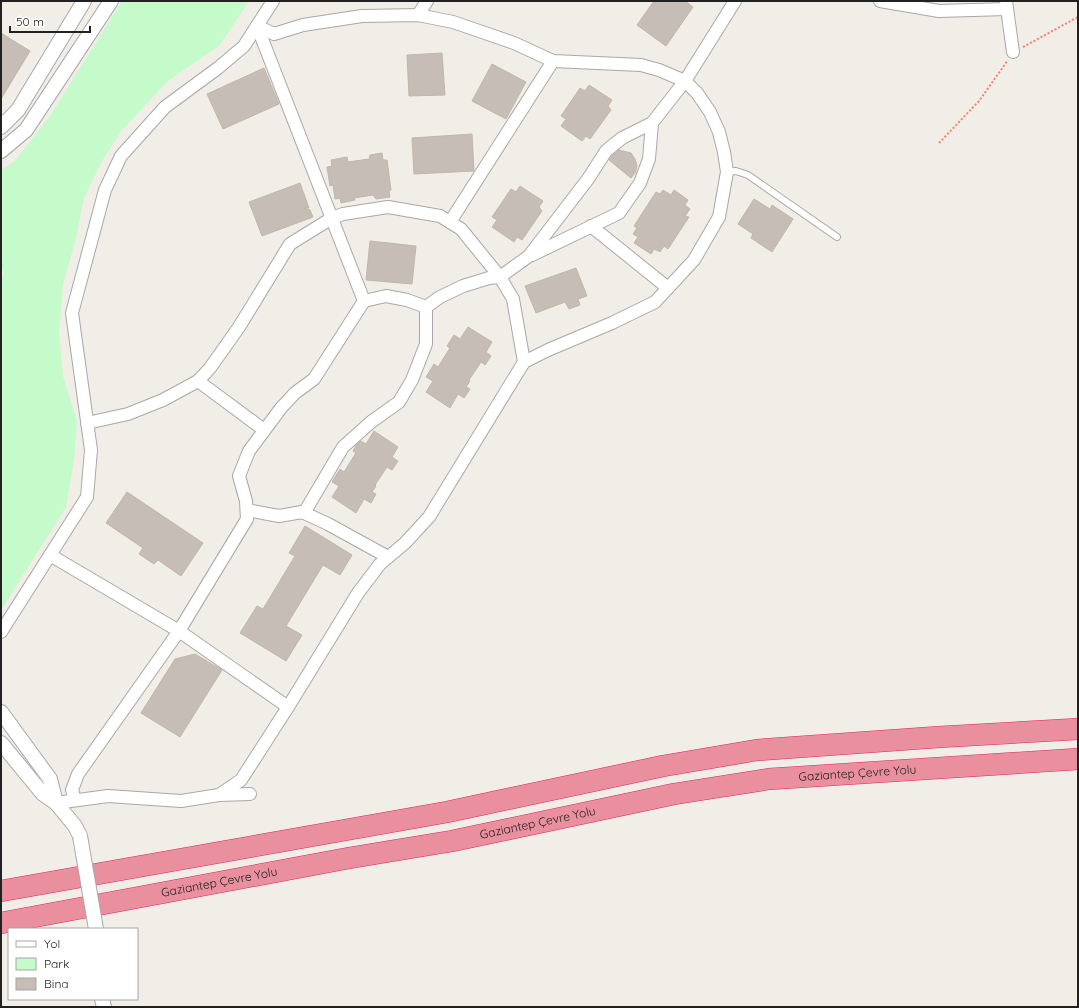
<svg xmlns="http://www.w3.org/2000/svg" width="1079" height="1008" font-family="Quicksand,sans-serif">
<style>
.park{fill:#c5faca}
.building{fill:#c6beb6;stroke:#c3b5a9}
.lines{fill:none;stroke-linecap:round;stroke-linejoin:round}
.service-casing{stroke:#a8a8a8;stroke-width:8}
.minor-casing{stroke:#a8a8a8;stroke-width:14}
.tertiary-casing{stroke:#a8a8a8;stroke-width:16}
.motorway-casing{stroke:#de2661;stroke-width:22}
.path{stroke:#fb7f6e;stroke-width:2;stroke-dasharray:2 2;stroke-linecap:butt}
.service{stroke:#fff;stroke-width:6}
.minor{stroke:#fff;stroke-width:12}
.tertiary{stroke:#fff;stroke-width:14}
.motorway{stroke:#e98f9e;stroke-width:21}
.tertiary-bridge-casing{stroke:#a8a8a8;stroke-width:16;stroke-linecap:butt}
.tertiary-bridge{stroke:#fff;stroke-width:14}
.labels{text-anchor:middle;stroke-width:4;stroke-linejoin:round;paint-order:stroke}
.street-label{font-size:12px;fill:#212121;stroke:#fff}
</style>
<rect width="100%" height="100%" fill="#f1eee7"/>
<polygon class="park" points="122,1 249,1 219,46 168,81 122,130 102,161 84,198 76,238 63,285 59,332 63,376 77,422 74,460 66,507 1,610 1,284 4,272 1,266 1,170 14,162 50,116"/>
<g class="building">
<polygon points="654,1 685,1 693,7 666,46 637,25"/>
<polygon points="1,33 30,51 1,99"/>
<polygon points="442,53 445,95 409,96 407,55"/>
<polygon points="492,64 526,82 506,119 472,101"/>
<polygon points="264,68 279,104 223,129 207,94"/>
<polygon points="589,85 612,100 608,106 611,110 590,139 586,136 582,141 561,126 566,119 561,116 580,88 585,91"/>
<polygon points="472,134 474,171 414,174 412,138"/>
<polygon points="619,150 631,153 635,159 637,166 635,173 631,178 609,160 612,156"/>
<polygon points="382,153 383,160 387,160 391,190 389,191 390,197 376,199 373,195 354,198 355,200 341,203 340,198 335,199 333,185 330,186 327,167 332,166 331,160 347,157 348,162 369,159 370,155"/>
<polygon points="300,183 309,208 304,208 310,210 313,217 262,236 249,202"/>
<polygon points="520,186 543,201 539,207 542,211 522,240 517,237 514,242 492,227 497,220 492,217 511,189 516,192"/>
<polygon points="663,190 671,195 674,190 688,200 685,205 690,209 685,216 689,217 668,249 664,246 660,252 654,249 651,254 634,243 638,237 633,234 637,228 634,226 656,192 660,194"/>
<polygon points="754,199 770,209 772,205 793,219 772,252 751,238 753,234 738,224"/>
<polygon points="370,241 416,246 412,284 366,280"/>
<polygon points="576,268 587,296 578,299 580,305 569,309 565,302 536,313 525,286"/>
<polygon points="468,327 492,342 486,352 491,356 485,365 481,362 469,380 470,381 466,387 470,389 464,398 458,394 450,408 426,392 433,381 426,377 434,364 438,367 450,348 447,346 454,335 460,339"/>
<polygon points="374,431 398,447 392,457 398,461 392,470 387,467 375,485 376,486 372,492 376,494 371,503 364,499 356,513 332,497 339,486 332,482 340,469 344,472 356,453 353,451 357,444 361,441 366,444"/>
<polygon points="127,492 203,543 181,576 158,560 154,564 139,554 143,548 106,523"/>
<polygon points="305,526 352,555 340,575 323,565 286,626 302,635 286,661 240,633 257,606 263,609 295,556 289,553"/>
<polygon points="195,654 222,670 180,737 141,713 175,659"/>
</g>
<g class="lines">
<defs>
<polyline id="service" points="727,172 736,171 748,175 837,237"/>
<g id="minor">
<polyline points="880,1 939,11 1007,9"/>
<polyline points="1006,1 1013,52"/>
<polyline points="418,15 427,1"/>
<polyline points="257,26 274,34 303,25 362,16 418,15 453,22 514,43 553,61 641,65 659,70 685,81 652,123 622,138 606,151 588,179 529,256 500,277 489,278 463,286 440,297 426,307 426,344 412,380 399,402 371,422 343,447 304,513"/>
<polyline points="450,222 553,61"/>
<polyline points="591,226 668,288"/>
<polyline points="532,255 619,213 640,183 649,159 652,123"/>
<polyline points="364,301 386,296 407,300 426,307"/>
<polyline points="198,381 264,430"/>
<polyline points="87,423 128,414 163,400 198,381 210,368 239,327 290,244 332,218 343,214 388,207 440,216 461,229 500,277 513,299 524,362"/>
<polyline points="247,510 279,516 302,512 328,524 388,557"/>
<polyline points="50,555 179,631 288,707"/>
<polyline points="1,632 87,497 91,450 72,313 105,190 121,156 165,107 218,68 244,46 273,1"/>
<polyline points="219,795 250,794"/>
<polyline points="75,800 72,790 78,774 179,631 247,519 246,501 239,476 249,451 281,408 295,393 314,379 364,301 257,26"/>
<polyline points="56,803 108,796 181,801 219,795 241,780 288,707 358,593 380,564 405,543 429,517 524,362 548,350 612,323 655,302 694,260 719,217 727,172 724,152 719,132 710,112 697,93 685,81 735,1"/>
</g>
<g id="tertiary">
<polyline points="1,127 18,110 84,1"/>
<polyline points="1,151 26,130 111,1"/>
<polyline points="1,712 50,779 56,803"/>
<polyline points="1,743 43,794 56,803 75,826 80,836"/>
<polyline points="102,999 104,1007"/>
</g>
<g id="motorway">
<polyline points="1,891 447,812 663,766 757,750 939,737 1078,729"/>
<path id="s1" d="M1,923L349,858L452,841L674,794L769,779L1078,759"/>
</g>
</defs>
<use href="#service" class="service-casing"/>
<use href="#minor" class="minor-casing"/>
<use href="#tertiary" class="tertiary-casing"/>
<use href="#motorway" class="motorway-casing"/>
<g class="path">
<polyline points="1023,47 1078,17"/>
<polyline points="939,143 979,101 1008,60"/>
</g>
<use href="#service" class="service"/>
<use href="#minor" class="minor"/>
<use href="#tertiary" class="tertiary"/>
<use href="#motorway" class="motorway"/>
<defs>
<polyline id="tertiary-bridge" points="80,836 96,929"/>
</defs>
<use href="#tertiary-bridge" class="tertiary-bridge-casing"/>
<use href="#tertiary-bridge" class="tertiary-bridge"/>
</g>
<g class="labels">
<g class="street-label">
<text dy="4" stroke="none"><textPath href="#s1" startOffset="870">Gaziantep Çevre Yolu</textPath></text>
<text dy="4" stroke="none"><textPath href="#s1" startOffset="546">Gaziantep Çevre Yolu</textPath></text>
<text dy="4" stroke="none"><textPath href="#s1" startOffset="222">Gaziantep Çevre Yolu</textPath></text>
</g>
</g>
<rect width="1079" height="1008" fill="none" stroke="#212121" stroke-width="4"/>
<rect x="8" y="928" width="130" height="72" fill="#ffffff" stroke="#a6a6a6"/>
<rect x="16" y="941" width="20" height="6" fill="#ffffff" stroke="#a6a6a6"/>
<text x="44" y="948" font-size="12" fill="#212121">Yol</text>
<rect x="16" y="958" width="20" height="12" fill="#c5faca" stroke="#a6a6a6"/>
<text x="44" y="968" font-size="12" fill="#212121">Park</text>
<rect x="16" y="978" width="20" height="12" fill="#c6beb6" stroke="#a6a6a6"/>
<text x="44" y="988" font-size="12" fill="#212121">Bina</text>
<path d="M10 26v6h80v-6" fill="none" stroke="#212121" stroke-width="2"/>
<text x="16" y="26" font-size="12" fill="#212121" stroke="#ffffff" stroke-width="3" paint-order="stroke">50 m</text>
</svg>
